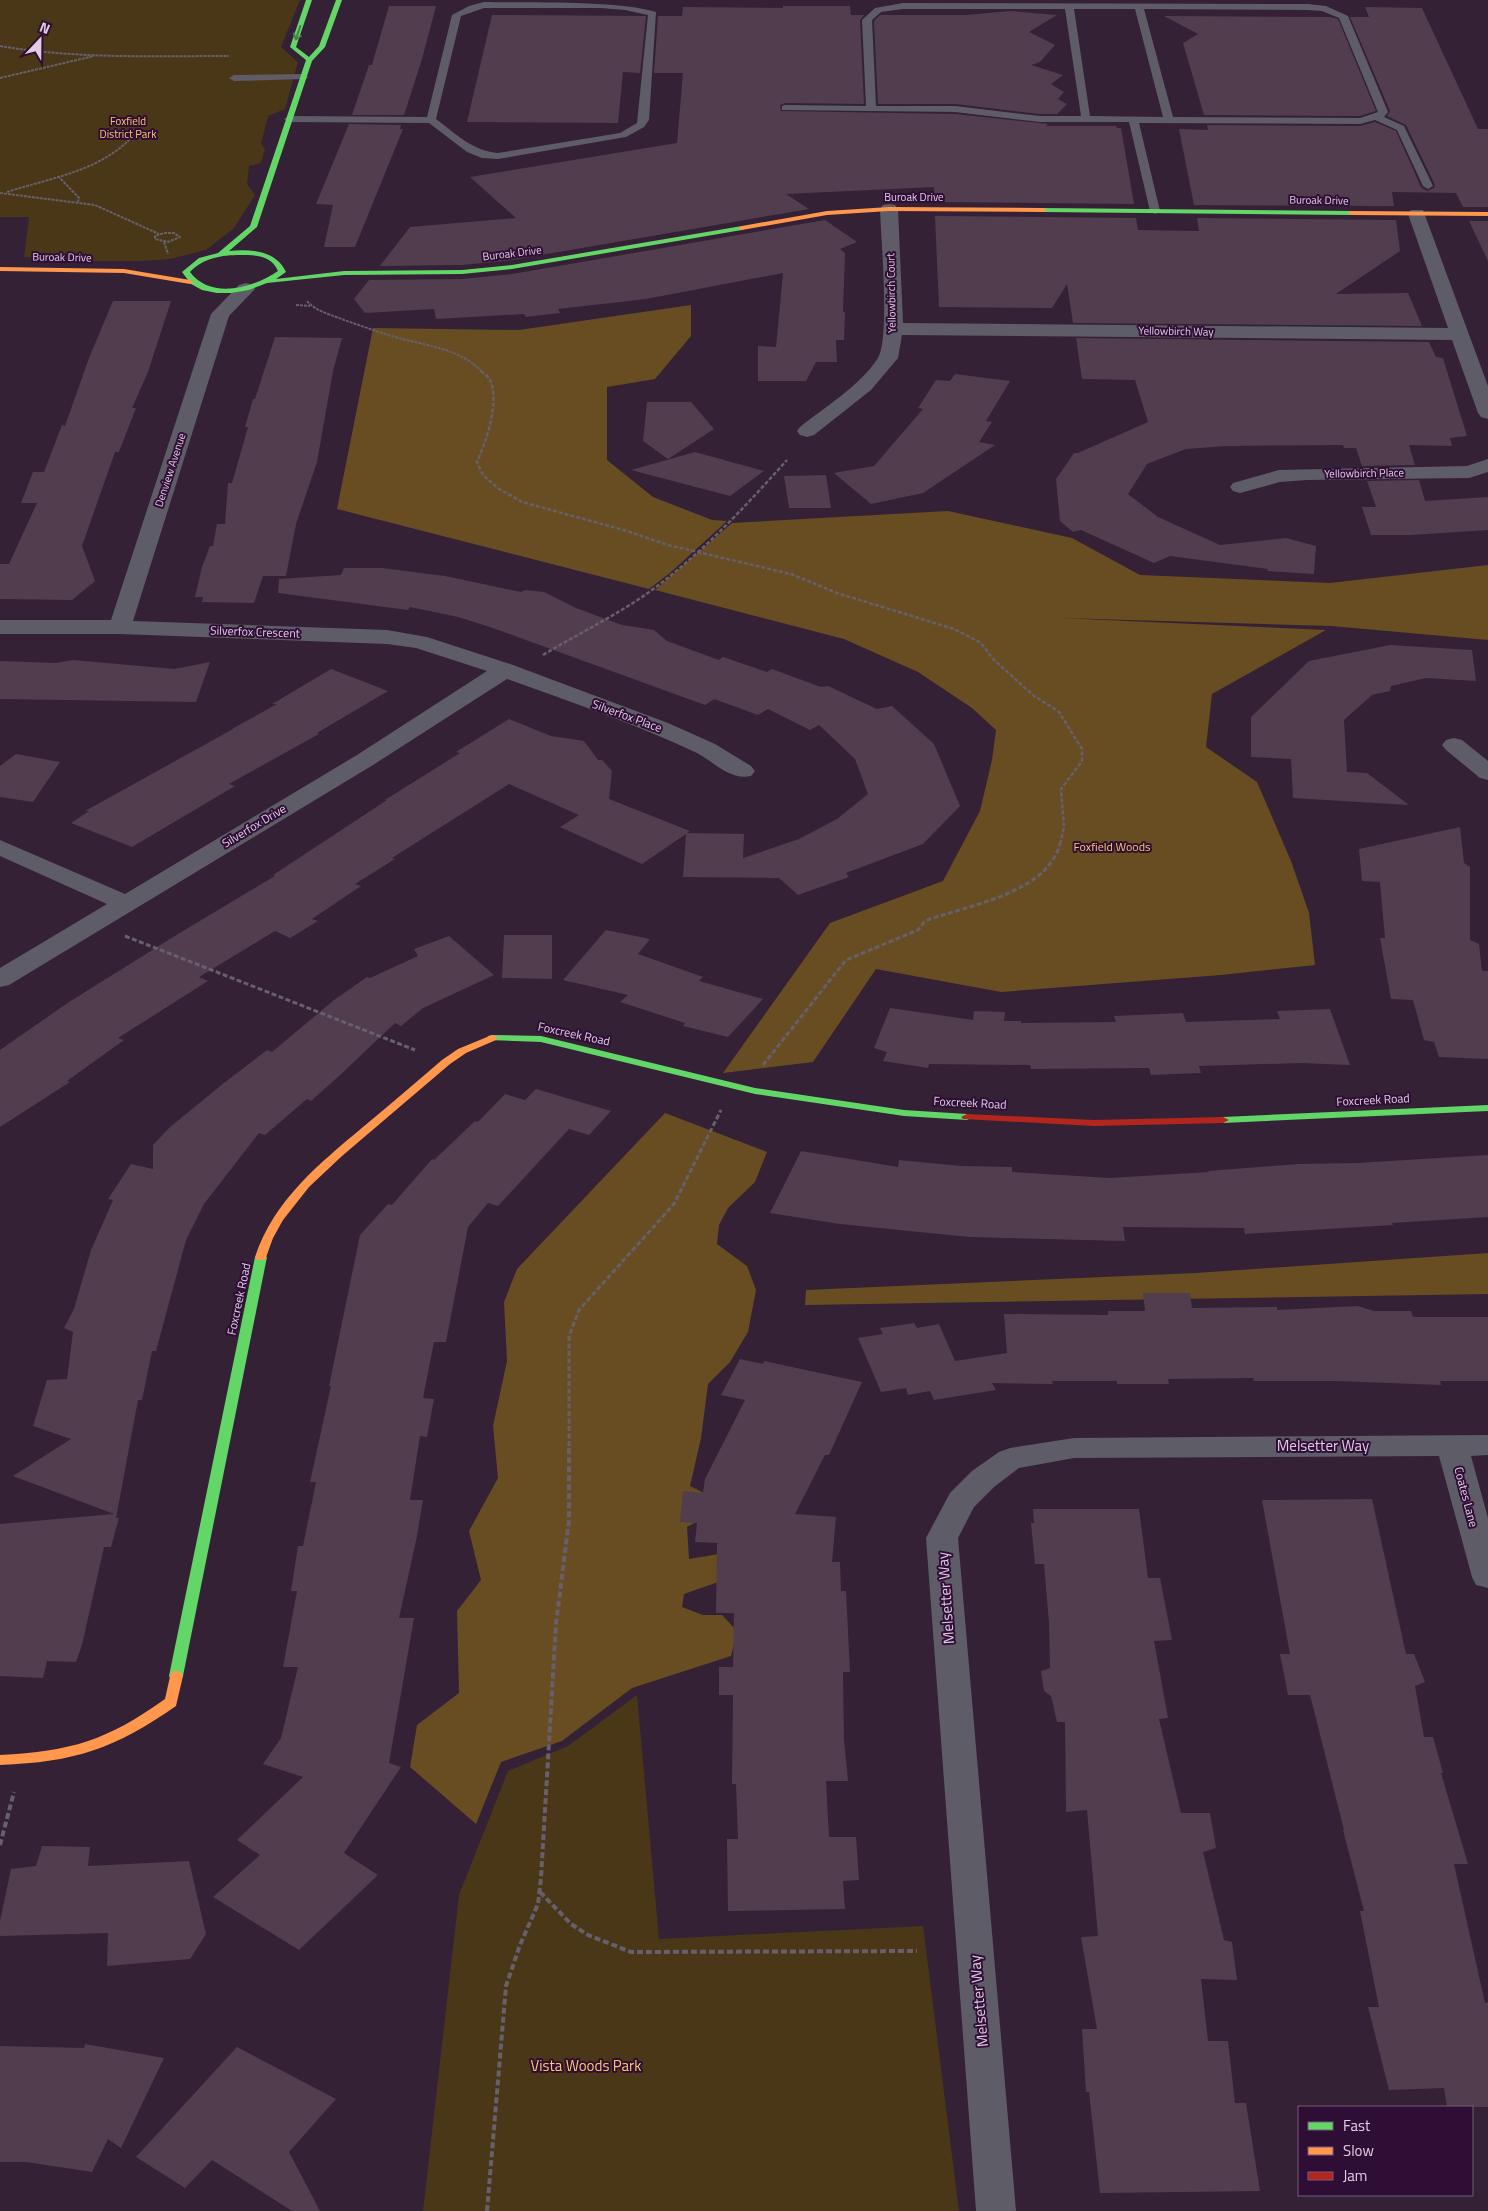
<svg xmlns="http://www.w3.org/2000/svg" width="1488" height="2211" font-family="'Titillium Web',sans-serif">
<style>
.green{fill:#4a3717}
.forest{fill:#674d21}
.building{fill:#513d4e}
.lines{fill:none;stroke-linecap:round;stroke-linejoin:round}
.path-far3{stroke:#67606c;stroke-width:2;stroke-dasharray:3 1;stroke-linecap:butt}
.path-far2{stroke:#67606c;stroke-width:2.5;stroke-dasharray:4 2;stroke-linecap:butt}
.path-far1{stroke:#67606c;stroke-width:3;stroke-dasharray:5 2.5;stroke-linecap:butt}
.path{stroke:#67606c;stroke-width:4;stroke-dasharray:6 3;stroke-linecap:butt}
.lane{fill:#5e5c67;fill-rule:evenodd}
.street{fill:#5e5c67;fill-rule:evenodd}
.fast{fill:#63d668;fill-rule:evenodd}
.slow{fill:#ff974d;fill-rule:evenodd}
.jam{fill:#b3261e;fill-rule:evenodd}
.oneway{stroke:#4c7c51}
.labels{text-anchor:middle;stroke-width:4;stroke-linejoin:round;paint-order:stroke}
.far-park-label{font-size:11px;fill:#fcc968;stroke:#2f0e35}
.far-street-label{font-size:11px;fill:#e2cce5;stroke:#2f0e35}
.street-label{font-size:12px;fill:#e2cce5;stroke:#2f0e35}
.park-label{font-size:12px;fill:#fcc968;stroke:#2f0e35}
.near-street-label{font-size:15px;fill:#e2cce5;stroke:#2f0e35}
.near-park-label{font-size:15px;fill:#fcc968;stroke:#2f0e35}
</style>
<rect width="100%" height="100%" fill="#342136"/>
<g class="green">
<polygon points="0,0 300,0 281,47 298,62 285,109 268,116 261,144 265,149 261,163 249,166 247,184 255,195 234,228 206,250 170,259 142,261 88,261 24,257 29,217 0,217"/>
<polygon points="637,1695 659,1939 923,1926 959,2211 423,2211 459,1895 508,1771 568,1746"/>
</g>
<g class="forest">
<polygon points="691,305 691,336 655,379 607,387 607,460 653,497 712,520 727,521 670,573 649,589 337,509 373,328 519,330"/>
<polygon points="948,511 1072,538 1140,575 1330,583 1488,565 1488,640 1331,626 1061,618 1326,630 1212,694 1206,747 1257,782 1291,861 1309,913 1315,965 1221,975 1001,992 876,969 813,1062 723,1073 830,923 943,881 980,811 992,760 996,730 972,708 918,672 844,639 655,590 732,523"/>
<polygon points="665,1113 767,1152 755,1182 728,1208 719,1225 717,1244 747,1266 756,1290 748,1332 730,1362 708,1384 701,1438 690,1486 708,1495 709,1515 687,1527 689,1559 719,1554 721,1581 684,1594 682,1607 703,1615 722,1615 737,1631 731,1656 632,1688 562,1741 501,1762 476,1824 410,1767 417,1725 459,1693 457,1611 481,1580 469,1531 498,1478 493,1426 507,1361 504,1302 517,1269"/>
<polygon points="1488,1253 1488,1294 805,1305 806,1290 1196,1273"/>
</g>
<g class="building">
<polygon points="389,6 436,6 422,59 404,115 352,115 369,65 372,65"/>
<polygon points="783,6 850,6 851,15 864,15 860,20 864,104 785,103 780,105 781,111 955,114 1048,124 1046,126 1116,126 1117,128 1121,128 1134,204 935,202 934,187 786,194 809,209 512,260 462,265 380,266 410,227 516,218 470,177 677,143 683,73 654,73 658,16 682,16 683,7 783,8"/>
<polygon points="1365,7 1422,8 1478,129 1488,129 1488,207 1463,207 1456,193 1392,192 1394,206 1194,205 1179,129 1208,130 1207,125 1360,126 1375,122 1396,131 1421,187 1427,191 1434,188 1435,185 1406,125 1387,116 1390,111 1350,17 1369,17"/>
<polygon points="1011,11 1057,15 1029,32 1055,45 1040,62 1031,65 1063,75 1051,84 1064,92 1058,99 1067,104 1057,114 1040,114 955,104 878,104 874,21 880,15 966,15"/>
<polygon points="492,15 646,16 640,73 623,72 618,123 467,122"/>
<polygon points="1164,16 1330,17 1338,19 1376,111 1360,116 1204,115 1183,43 1198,34"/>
<polygon points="349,124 401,125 400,129 403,129 355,247 324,247 333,205 316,204"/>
<polygon points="935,216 1136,218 1138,230 1199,231 1197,218 1396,220 1400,251 1336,294 1408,293 1422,326 1073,323 1067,284 1052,308 939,307"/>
<polygon points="825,220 857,242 840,249 845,253 843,312 845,312 844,340 836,340 837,362 816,362 806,381 758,381 758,346 776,347 783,273 646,299 558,309 560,313 526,317 524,314 436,319 434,309 365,313 354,299 369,280 462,279 512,274"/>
<polygon points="1469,221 1488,221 1488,261"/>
<polygon points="113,301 171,301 148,372 132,408 136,408 119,452 115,452 82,546 95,581 72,600 0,599 0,564 9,564 37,503 21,503 33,472 44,472 62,425 65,426 89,358"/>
<polygon points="275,337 342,338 333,371 317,462 296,524 286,576 263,576 254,603 202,602 203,597 195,597 202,567 210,546 213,546 217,524 225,524 228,483 232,483 248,427 245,427 253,399 255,399"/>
<polygon points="1076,338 1429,342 1436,357 1443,358 1467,436 1450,438 1452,446 1409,445 1415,465 1362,466 1356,448 1344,448 1343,445 1226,446 1186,449 1147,464 1128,494 1158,517 1220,545 1286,538 1316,546 1314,574 1267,571 1268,569 1170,556 1154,563 1081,530 1073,532 1060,521 1056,479 1074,453 1078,453 1148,422 1135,380 1082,379"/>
<polygon points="955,374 1010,381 986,421 992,422 979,442 995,445 923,493 871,504 834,473 874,466 923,409 918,408 936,380 950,381"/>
<polygon points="647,402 691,402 714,429 668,459 643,441"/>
<polygon points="695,452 764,471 730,496 631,470"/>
<polygon points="826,475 831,508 789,508 784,476"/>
<polygon points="1419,480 1425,501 1488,497 1488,530 1411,535 1371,535 1362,507 1376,507 1367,481"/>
<polygon points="344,568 382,568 445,576 521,592 525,590 544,592 576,608 622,625 654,630 667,641 719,660 723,657 767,672 772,669 821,687 828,686 877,709 892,706 934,744 960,806 923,844 846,873 849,877 798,895 779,878 683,877 686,834 642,864 560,827 579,815 509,784 392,858 395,859 355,884 361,886 312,919 318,921 290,938 275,931 199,977 208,981 118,1038 124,1040 67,1081 70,1082 0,1127 0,1050 69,1002 178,934 275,876 273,875 387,800 385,800 460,753 456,752 509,719 551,736 584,741 598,760 602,760 612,771 609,799 690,831 687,833 744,834 743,858 799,839 837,819 868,794 855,759 819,725 810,730 768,709 758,715 714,699 705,705 493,628 458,617 410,607 408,610 278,593 279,579 341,575"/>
<polygon points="1390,645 1472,650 1476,681 1426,678 1391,686 1390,691 1372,695 1344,720 1347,772 1367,773 1409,805 1293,798 1291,759 1251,757 1251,717 1309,661"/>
<polygon points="73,660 174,669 210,662 196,702 0,699 0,661 55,663"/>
<polygon points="331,669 388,691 317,733 319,734 229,784 235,786 132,847 71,823 89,811 85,811 233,729 232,729 277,704 272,704"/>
<polygon points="16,754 60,762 33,802 0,797 0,766"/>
<polygon points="1460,827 1464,863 1470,867 1470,940 1479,944 1482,971 1488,971 1488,1059 1439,1057 1434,1042 1424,1040 1413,1000 1391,999 1380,938 1385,938 1380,882 1362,881 1359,849"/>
<polygon points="606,930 650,939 638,954 703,977 699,981 763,999 728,1037 683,1026 685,1023 620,1002 628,995 563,980"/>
<polygon points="504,935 552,935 552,979 502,978"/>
<polygon points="449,936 494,975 423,1008 401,1026 395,1023 339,1076 311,1101 307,1099 265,1135 259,1133 204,1204 186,1240 156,1351 152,1351 142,1400 138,1400 116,1518 119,1518 111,1547 104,1547 82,1645 76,1662 47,1661 43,1678 0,1676 0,1524 114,1514 13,1476 71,1439 33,1426 47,1380 67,1379 73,1332 64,1328 74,1309 91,1250 113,1200 108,1199 131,1164 153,1169 153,1145 170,1127 224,1083 267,1050 272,1052 334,1000 367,977 370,978 418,956 414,949"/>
<polygon points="890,1008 973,1020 974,1011 1005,1012 1004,1021 1021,1021 1021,1023 1116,1022 1114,1016 1183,1013 1186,1022 1280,1019 1277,1011 1330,1009 1350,1065 1301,1063 1199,1066 1201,1073 1151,1075 1149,1068 1031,1069 1030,1065 929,1064 928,1068 883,1061 887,1052 874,1048"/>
<polygon points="536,1089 611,1111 589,1135 569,1129 498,1206 488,1203 468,1227 446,1342 434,1342 423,1398 434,1399 427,1437 420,1436 410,1500 423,1500 417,1536 399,1618 414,1618 389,1763 401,1767 344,1853 378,1875 299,1950 213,1897 260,1855 237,1840 303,1777 263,1764 281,1738 298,1667 283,1667 297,1591 291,1591 298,1546 303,1546 316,1482 310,1482 331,1386 329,1386 360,1235 388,1204 392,1205 432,1159 434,1160 475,1121 478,1122 505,1094 525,1100"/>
<polygon points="801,1151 898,1167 899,1160 961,1166 1012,1167 1012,1172 1110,1178 1209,1172 1208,1171 1298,1164 1357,1163 1488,1155 1488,1217 1392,1223 1393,1225 1245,1234 1244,1228 1123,1227 1125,1241 969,1237 840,1224 770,1213"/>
<polygon points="1143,1293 1190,1293 1192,1308 1277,1307 1277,1310 1358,1306 1374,1311 1411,1311 1413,1317 1488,1317 1488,1381 1440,1381 1441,1385 1337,1381 1254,1381 1253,1378 1168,1379 1169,1384 1117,1384 1117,1381 1052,1381 1053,1384 992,1383 996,1390 934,1400 930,1391 908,1395 906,1388 881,1392 858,1338 883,1334 880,1328 914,1323 917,1328 939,1324 955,1361 1007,1353 1004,1314 1108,1315 1108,1311 1145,1311"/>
<polygon points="740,1359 763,1364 764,1361 862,1382 829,1455 825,1455 795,1514 836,1517 832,1562 840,1562 841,1591 846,1591 850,1672 843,1672 844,1740 848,1781 826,1781 829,1837 856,1837 859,1880 843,1881 845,1909 728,1911 727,1839 738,1839 736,1784 732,1784 733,1695 719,1695 719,1667 733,1667 734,1613 716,1613 717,1543 695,1542 697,1523 680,1522 683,1491 703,1493 705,1479 745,1400 721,1395"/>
<polygon points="1372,1499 1406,1654 1414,1654 1425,1682 1415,1686 1424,1737 1433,1737 1443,1773 1441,1773 1468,1864 1454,1864 1485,2003 1488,2002 1488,2107 1447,2107 1444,2088 1389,2090 1368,2007 1379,2007 1360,1911 1364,1911 1343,1830 1344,1830 1310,1695 1288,1695 1280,1654 1290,1654 1262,1500"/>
<polygon points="1033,1509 1139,1509 1148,1578 1160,1578 1172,1640 1154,1641 1168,1718 1159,1719 1181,1813 1210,1813 1216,1848 1203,1852 1224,1940 1232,1942 1237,1980 1201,1979 1208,2041 1228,2041 1235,2103 1246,2103 1260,2191 1100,2193 1089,2092 1086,2092 1082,2029 1097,2029 1081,1937 1098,1936 1087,1810 1066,1812 1065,1722 1057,1722 1051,1696 1044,1691 1041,1671 1050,1668 1049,1623 1044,1564 1035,1564 1031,1523 1034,1523"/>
<polygon points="42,1846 90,1847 88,1866 189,1861 206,1934 190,1959 107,1966 108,1933 0,1936 0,1921 11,1869 36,1866"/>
<polygon points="85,2044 164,2058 121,2148 108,2139 92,2172 26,2162 0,2162 0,2046 84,2048"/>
<polygon points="237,2047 336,2099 289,2152 320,2211 292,2211 212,2160 185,2188 136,2157"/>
</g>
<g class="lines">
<g class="path-far3">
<path d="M0,46C76,59 152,56 229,56"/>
<polyline points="0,78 94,56"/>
<polyline points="58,176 79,198 78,202"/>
<path d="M7,192C50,178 97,172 130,139"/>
<polyline points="0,193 95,205 159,234"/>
<polygon points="164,233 174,233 180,237 168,242 155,239 155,236"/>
<polyline points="164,242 168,254"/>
<path d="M307,301C315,311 332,315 344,320C362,326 380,333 399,338C428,346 461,349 482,372"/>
<polyline points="296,305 310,306"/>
</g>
<g class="path-far2">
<path d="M481,371C485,374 490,378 491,382C499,406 486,441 477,462L483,475L499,489L522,502L627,531L668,545L791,574L837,593L954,629L981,643L993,659L1033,695L1059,712L1082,749V761L1061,789L1064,827L1060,845"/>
<path d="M543,655C576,635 611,618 642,597C697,559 743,509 787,460"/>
</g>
<g class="path-far1">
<polyline points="125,936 415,1050"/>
<path d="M763,1065L846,960L918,930L925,921C967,905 1048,894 1060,843"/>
<polyline points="569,1446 569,1336 579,1310 674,1204 721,1110"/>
</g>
<g class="path">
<polyline points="0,1845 14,1792"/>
<polyline points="540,1892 571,1924 588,1935 631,1952 917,1951"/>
<polyline points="487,2211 506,1986 520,1945 538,1904 541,1878 556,1624 569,1520 569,1445"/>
</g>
<g class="lane">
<path d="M484,2C530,3 616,0 656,12L649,120L644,127L626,137L498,159L482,158L467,152L429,123L289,122L284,119L289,116L427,117L452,15L469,6ZM484,8H601L625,10L648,15L637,123L620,133L498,153C473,151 456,134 436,119L461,16Z"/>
<path d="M903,3L1308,4L1326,6L1348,16L1388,112L1384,117L1404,126L1433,186L1428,189L1423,186L1397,130L1375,120L1360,124L1139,123L1160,211L1155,214L1150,211L1129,122H1040L955,112L782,110V106L785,105L866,106L862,20L875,8ZM903,9H1065L1081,116H1040L955,106H876L872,20L881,12ZM1074,9H1135L1163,117L1090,116ZM1144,9L1308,10L1322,11L1339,18L1378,112L1360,118L1173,117Z"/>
<polygon points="303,74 308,77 306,79 234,81 229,78 234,75"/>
</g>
<g class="street">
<path d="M889,204L895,205L898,209L903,323L1448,328L1408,214L1411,210H1423L1488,386V419L1481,417L1478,413L1452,340L902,335L898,358L871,390L814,435L807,437L800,435L797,431L800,427C826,406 859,387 878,358C890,338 881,238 880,209L883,205Z"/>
<path d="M246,283L253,285L255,289L229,316L133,621L387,630L427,637L513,665L668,723L715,744L751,766L755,771L751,776C731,781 714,762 697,753C636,724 570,702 507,679L373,765L9,985L0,987V968L107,904L0,856V840L125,894L357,755L487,671L416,648L387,644L120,634H0V620H111L211,314L239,285Z"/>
<polygon points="1488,459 1488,472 1469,478 1307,480 1280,482 1240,493 1233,491 1230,487 1233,483 1279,470 1467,466"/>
<polygon points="1454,738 1462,740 1488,761 1488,780 1480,778 1446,750 1442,745 1446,740"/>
<polygon points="1488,1435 1488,1455 1471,1456 1488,1518 1488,1588 1476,1585 1472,1577 1439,1456 1074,1458 1019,1468 994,1487 974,1507 958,1538 1016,2211 976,2211 926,1538 950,1493 972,1471 999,1452 1010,1448 1074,1438"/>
</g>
<g class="fast">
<path d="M306,0H312L296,47L309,57L319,46L336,0H342L325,47L312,61L257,227L229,251C250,249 276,250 286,272L276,279L344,271L462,270L512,265L742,226L746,228L742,230L512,269L462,274L344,275L267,283L249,290L231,293H217L202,290L191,284L182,272L199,258L218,253L250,226L306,60L290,47ZM240,255C255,255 271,255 278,271C253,288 211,300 190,272C203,258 222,255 240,255Z"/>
<polygon points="1040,208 1352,211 1356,213 1352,215 1043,212 1039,210"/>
<polygon points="492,1035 541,1036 755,1088 904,1110 967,1114 973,1117 967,1120 904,1116 755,1094 541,1042 488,1040 487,1038 488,1036"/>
<polygon points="1488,1105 1488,1111 1223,1123 1217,1120 1223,1117"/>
<polygon points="261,1253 267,1257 183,1676 181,1680 176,1681 171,1680 169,1676 255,1257"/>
</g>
<g class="slow">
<polygon points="889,207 1043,208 1047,210 1043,212 889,211 827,215 742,230 738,228 742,226 827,211"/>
<polygon points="1349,211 1488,212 1488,216 1352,215 1348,213"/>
<polygon points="0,267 124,269 190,280 194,282 190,284 124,273 0,271"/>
<path d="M492,1035L496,1036L497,1038L496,1040L466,1053L450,1064L342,1156L309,1187L283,1220L273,1238L265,1260H257L255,1257C274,1200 319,1164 363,1127C390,1105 416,1082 442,1060L458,1049Z"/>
<path d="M176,1671L181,1672L183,1676L176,1706C114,1749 75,1762 0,1765V1755C72,1751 106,1741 165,1699L171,1672Z"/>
</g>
<polygon class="jam" points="967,1114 1094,1120 1223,1117 1229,1120 1223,1123 1094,1126 963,1119 961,1117"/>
</g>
<defs><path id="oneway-shaft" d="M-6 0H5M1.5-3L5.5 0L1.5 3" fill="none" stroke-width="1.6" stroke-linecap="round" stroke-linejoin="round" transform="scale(1.25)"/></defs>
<use class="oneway" href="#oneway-shaft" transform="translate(298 33) rotate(109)"/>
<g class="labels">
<g class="far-park-label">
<text x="128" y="125">Foxfield<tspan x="128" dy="13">District Park</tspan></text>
</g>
<g class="far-street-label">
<text x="914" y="201">Buroak Drive</text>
<text transform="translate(1319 200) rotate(1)" y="4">Buroak Drive</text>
<text transform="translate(512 253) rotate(-7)" y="4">Buroak Drive</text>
<text transform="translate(62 257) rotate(1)" y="4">Buroak Drive</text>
<text transform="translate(891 293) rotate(-91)" y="4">Yellowbirch Court</text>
<text transform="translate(1176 331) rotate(1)" y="4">Yellowbirch Way</text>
<text transform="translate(170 470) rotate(-72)" y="4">Denview Avenue</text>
<text transform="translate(1364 473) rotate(-1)" y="4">Yellowbirch Place</text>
</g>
<g class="street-label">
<text transform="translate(255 632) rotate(2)" y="4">Silverfox Crescent</text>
<text transform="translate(627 716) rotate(20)" y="4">Silverfox Place</text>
<text transform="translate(254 826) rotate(-31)" y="4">Silverfox Drive</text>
<text transform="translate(574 1034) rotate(12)" y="4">Foxcreek Road</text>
<text transform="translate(1373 1100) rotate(-3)" y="4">Foxcreek Road</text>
<text transform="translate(970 1103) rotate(3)" y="4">Foxcreek Road</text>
<text transform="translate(239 1299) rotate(-78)" y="4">Foxcreek Road</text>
<text transform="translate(1466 1497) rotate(75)" y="4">Coates Lane</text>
</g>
<g class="park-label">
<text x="1112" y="851">Foxfield Woods</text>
</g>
<g class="near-street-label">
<text x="1323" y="1451">Melsetter Way</text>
<text transform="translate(946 1598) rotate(-94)" y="5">Melsetter Way</text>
<text transform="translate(979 2001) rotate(-95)" y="5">Melsetter Way</text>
</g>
<g class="near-park-label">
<text x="586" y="2071">Vista Woods Park</text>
</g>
</g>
<rect x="1298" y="2106" width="175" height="90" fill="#2f0e35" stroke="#775a7b"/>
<rect x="1308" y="2122" width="25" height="8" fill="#63d668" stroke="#775a7b"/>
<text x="1343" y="2131" font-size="15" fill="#e2cce5">Fast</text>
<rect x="1308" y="2147" width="25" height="8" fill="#ff974d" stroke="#775a7b"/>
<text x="1343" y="2156" font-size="15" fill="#e2cce5">Slow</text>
<rect x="1308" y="2172" width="25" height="8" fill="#b3261e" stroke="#775a7b"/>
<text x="1343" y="2181" font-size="15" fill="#e2cce5">Jam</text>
<g transform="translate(40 40) rotate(22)" stroke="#2f0e35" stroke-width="4" paint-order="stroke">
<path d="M0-4L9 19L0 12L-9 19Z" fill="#e2cce5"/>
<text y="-8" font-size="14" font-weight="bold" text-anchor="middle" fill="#e2cce5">N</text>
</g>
</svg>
